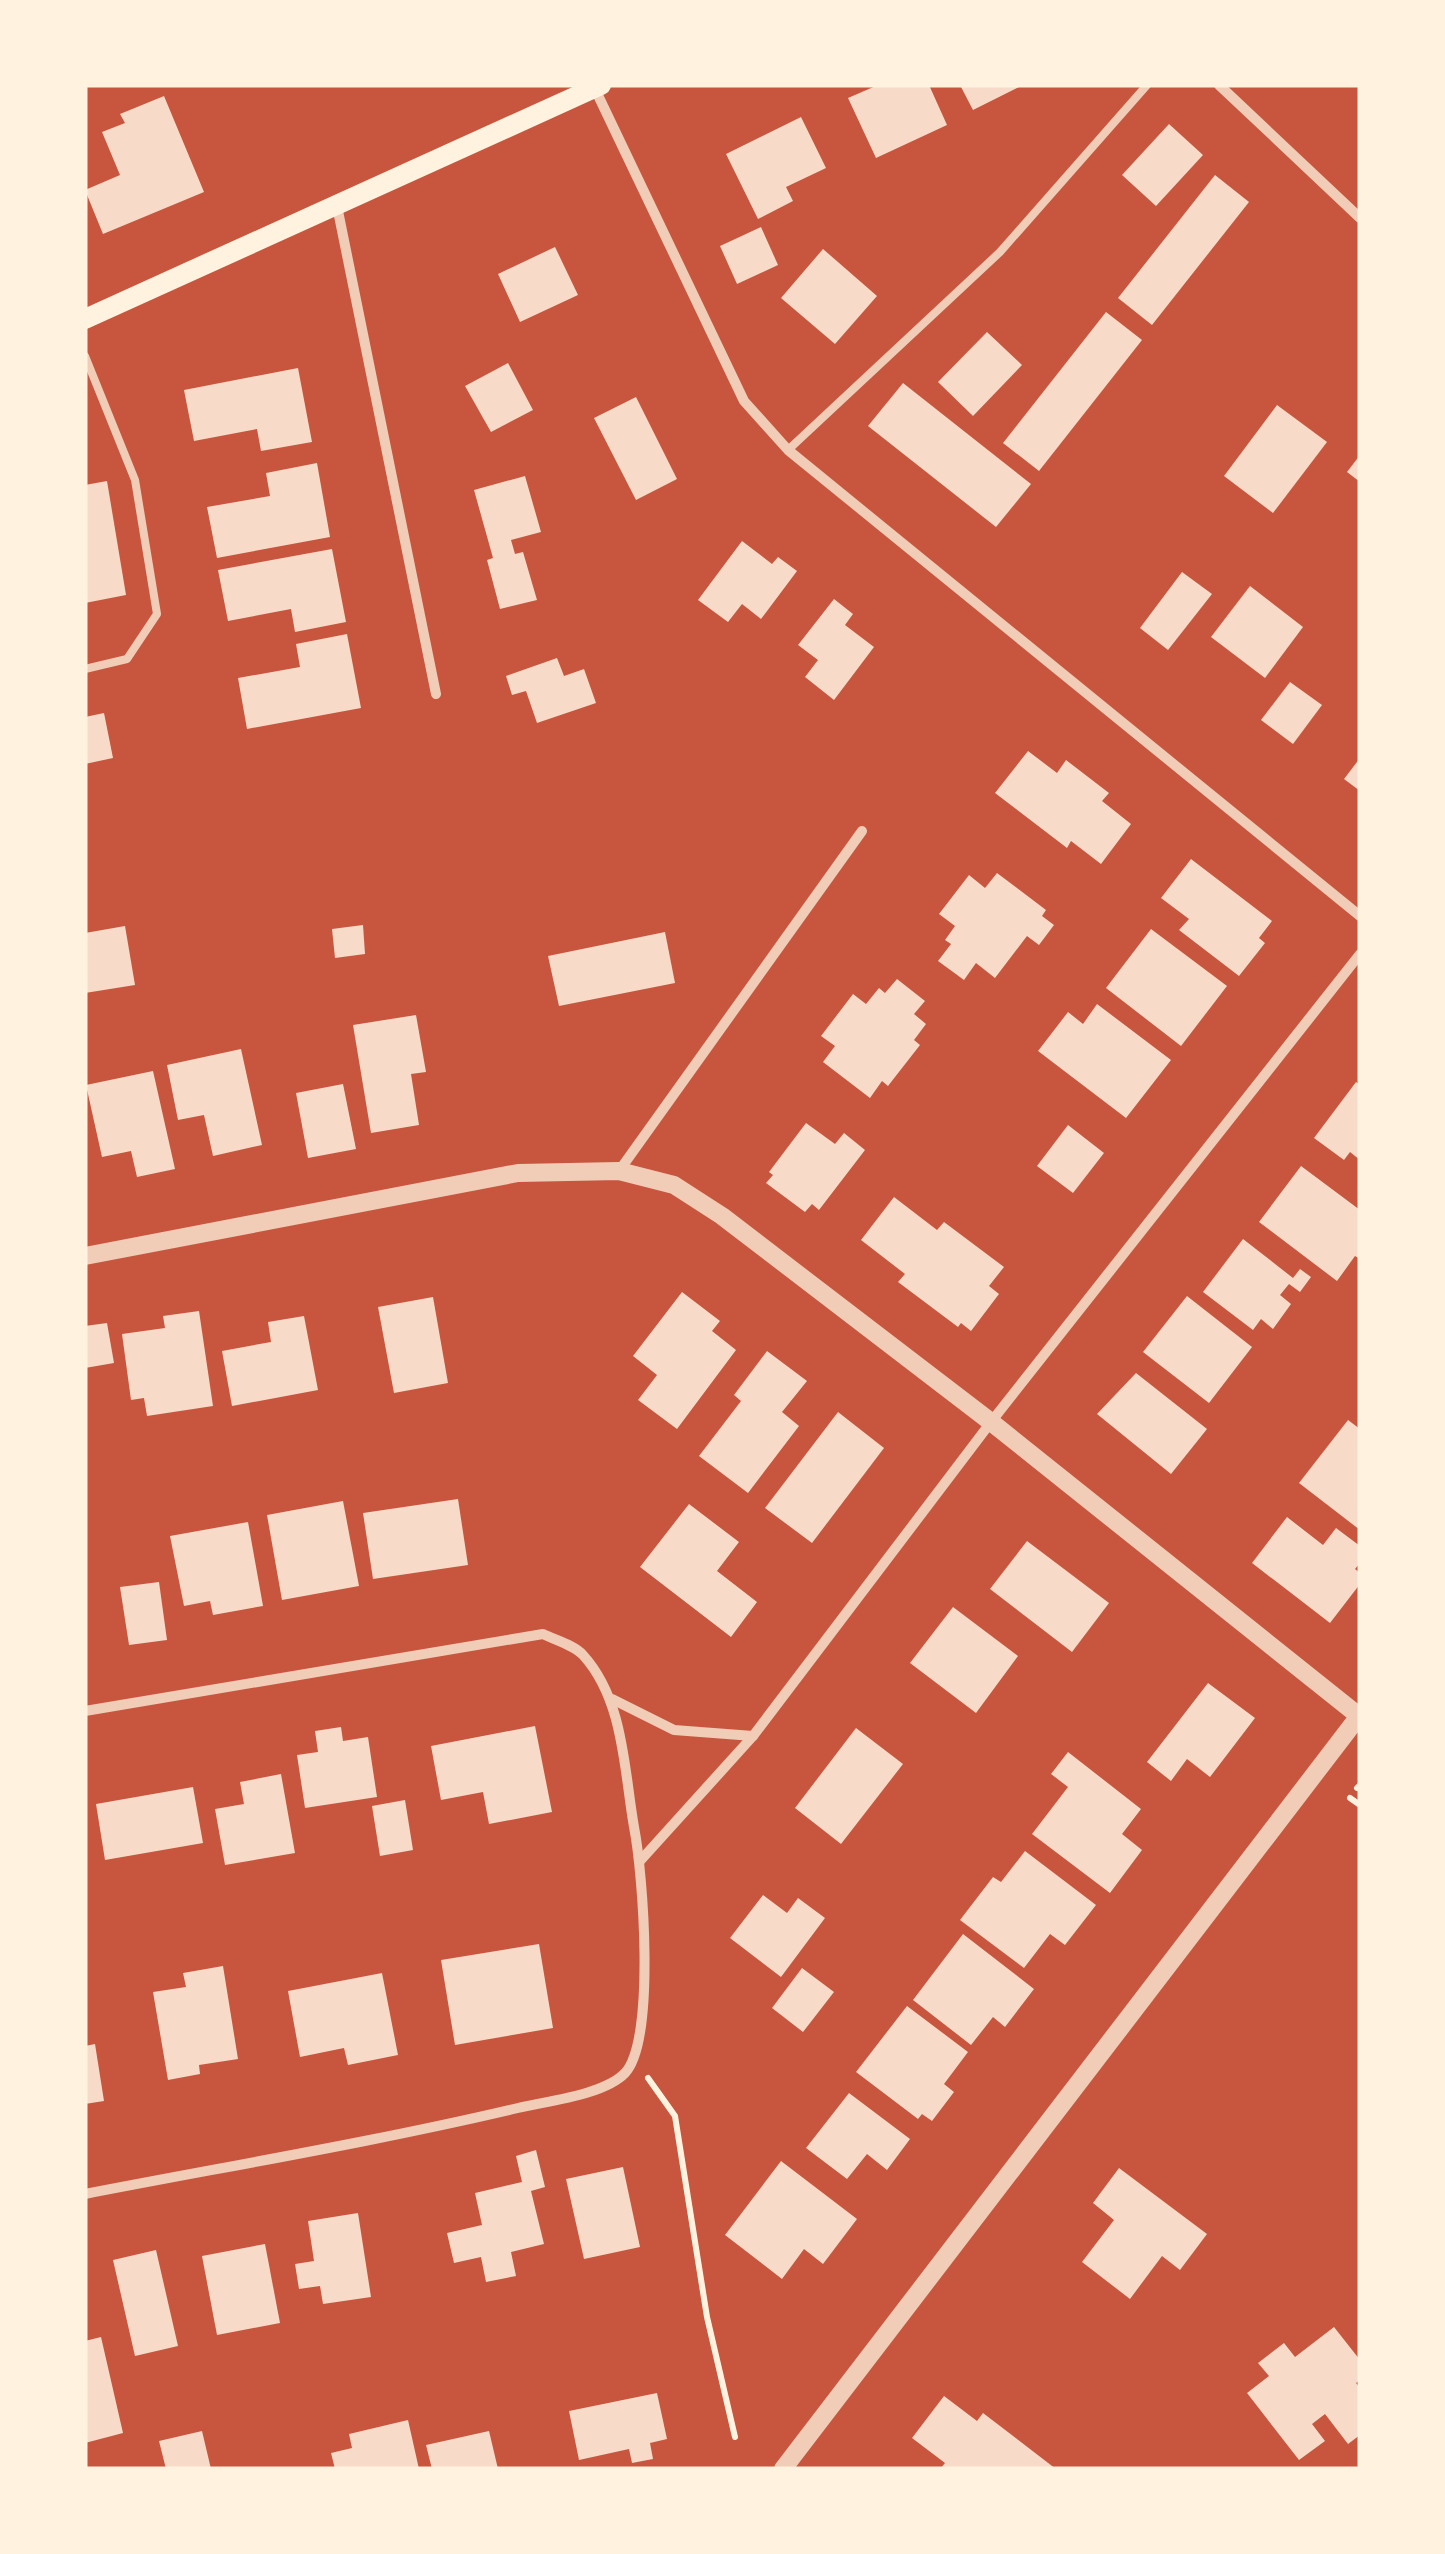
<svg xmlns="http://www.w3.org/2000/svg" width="1445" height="2554" font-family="'IBM Plex Sans',sans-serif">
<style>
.building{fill:#f7dbc8}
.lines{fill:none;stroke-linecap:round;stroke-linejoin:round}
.path{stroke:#fff3e0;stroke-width:6}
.service{stroke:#f1ccb7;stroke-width:8}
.minor{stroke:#f1ccb7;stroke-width:10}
.tertiary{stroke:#f1ccb7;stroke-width:18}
.secondary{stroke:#fff3e0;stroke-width:20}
</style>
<rect width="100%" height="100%" fill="#c8553d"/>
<g class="building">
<polygon points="878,85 929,85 947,125 876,158 848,98"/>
<polygon points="960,85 1023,85 973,110"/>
<polygon points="164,96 204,192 103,234 85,190 120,175 102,132 125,123 120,114"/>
<polygon points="801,117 826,168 786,187 793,201 758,219 726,154"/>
<polygon points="1169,124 1203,155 1156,206 1122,175"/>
<polygon points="1215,175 1249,202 1152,325 1118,298"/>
<polygon points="761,227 778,265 737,284 720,246"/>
<polygon points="555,247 578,295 520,322 498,274"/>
<polygon points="823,249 877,296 835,344 781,298"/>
<polygon points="1106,312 1142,340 1039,471 1003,443"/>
<polygon points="987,332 1022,365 973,416 938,382"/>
<polygon points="508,363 533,410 491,432 465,386"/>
<polygon points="298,368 312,442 261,451 257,429 194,441 184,390"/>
<polygon points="903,383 1031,484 996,527 868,426"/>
<polygon points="636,397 677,479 636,500 594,418"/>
<polygon points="1277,405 1327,442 1273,513 1224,476"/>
<polygon points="1360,455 1360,482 1347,472"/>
<polygon points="317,463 330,537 217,558 207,507 270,496 266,473"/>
<polygon points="525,476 541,532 511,540 515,554 523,552 537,600 500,609 487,560 493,558 474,490"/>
<polygon points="107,481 126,595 85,603 85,485"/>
<polygon points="742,541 772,564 778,557 797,571 761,619 742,604 728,622 698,600"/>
<polygon points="332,549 346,622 295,632 291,609 228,621 218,570"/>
<polygon points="1182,572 1212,594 1168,650 1140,628"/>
<polygon points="1250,586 1303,627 1265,678 1211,637"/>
<polygon points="834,599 853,614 845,625 874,647 834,700 805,677 818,660 798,645"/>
<polygon points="347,634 361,708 247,729 238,678 300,667 296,644"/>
<polygon points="557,658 564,676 584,669 596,703 537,723 526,691 512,695 506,676"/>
<polygon points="1290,682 1322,705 1293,744 1261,720"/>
<polygon points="104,713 113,758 85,764 85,717"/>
<polygon points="1028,751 1057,773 1066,760 1109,793 1102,801 1131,824 1101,864 1071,841 1067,848 995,793"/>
<polygon points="1360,758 1360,791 1344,779"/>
<polygon points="1191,859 1272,921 1259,938 1265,943 1239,976 1179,930 1189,919 1161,898"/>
<polygon points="997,873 1046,910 1042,916 1054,925 1039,945 1027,936 995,978 976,963 964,980 938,961 951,944 945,940 955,926 939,914 969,875 985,888"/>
<polygon points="363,925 365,954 335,958 332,929"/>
<polygon points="125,926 135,985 85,993 85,933"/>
<polygon points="1151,929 1227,986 1181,1046 1106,988"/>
<polygon points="665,932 675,983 559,1006 548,956"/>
<polygon points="897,979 925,1001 914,1014 926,1024 914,1040 920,1045 888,1086 882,1081 870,1098 823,1062 835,1046 821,1036 853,994 866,1004 879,988 885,993"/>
<polygon points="1097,1004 1171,1060 1126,1118 1038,1051 1068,1012 1083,1024"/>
<polygon points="416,1015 426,1072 411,1074 419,1125 371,1133 353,1025"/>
<polygon points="241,1049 262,1145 213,1156 204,1115 178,1120 167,1065"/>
<polygon points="153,1071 175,1169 137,1177 131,1151 102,1157 86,1085"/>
<polygon points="1356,1082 1360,1085 1360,1160 1350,1152 1344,1160 1314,1138"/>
<polygon points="343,1084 356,1149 308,1158 296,1093"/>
<polygon points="806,1123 835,1144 844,1133 865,1150 819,1210 812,1204 805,1212 766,1183 773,1175 769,1172"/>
<polygon points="1068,1125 1104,1153 1073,1193 1037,1166"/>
<polygon points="1301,1166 1360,1210 1360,1259 1355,1256 1337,1281 1259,1222"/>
<polygon points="894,1197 937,1230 944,1222 1004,1267 989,1286 999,1294 971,1331 961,1323 958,1327 898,1282 905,1274 861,1240"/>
<polygon points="1243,1239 1293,1278 1300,1269 1311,1277 1300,1292 1289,1284 1280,1295 1291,1304 1273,1329 1261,1319 1253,1330 1203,1292"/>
<polygon points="682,1292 720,1321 712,1331 736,1350 677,1429 638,1400 657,1375 633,1356"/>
<polygon points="1187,1296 1252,1347 1209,1403 1143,1352"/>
<polygon points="433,1297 448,1383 394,1393 378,1307"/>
<polygon points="199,1311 213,1406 147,1416 144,1398 131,1400 122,1334 165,1328 163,1316"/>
<polygon points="304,1316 318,1390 232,1406 222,1351 271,1342 268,1322"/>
<polygon points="107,1323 114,1363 85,1368 85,1326"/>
<polygon points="767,1351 807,1381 782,1412 799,1426 748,1493 699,1456 741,1401 734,1395"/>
<polygon points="1136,1373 1207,1429 1171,1474 1097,1414"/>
<polygon points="838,1412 884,1448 812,1543 765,1508"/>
<polygon points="1348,1420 1360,1429 1360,1530 1299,1483"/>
<polygon points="458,1499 468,1565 373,1579 363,1513"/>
<polygon points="343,1501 359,1586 282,1600 267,1515"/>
<polygon points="689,1504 739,1542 717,1571 757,1602 731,1637 640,1567"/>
<polygon points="1287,1517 1323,1545 1336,1528 1360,1546 1360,1563 1355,1569 1360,1573 1360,1584 1330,1623 1252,1563"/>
<polygon points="248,1522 263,1606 213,1615 210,1601 184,1606 170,1536"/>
<polygon points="1027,1541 1109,1603 1072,1652 990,1589"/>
<polygon points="159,1582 167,1640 129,1645 120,1587"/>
<polygon points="953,1607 1018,1656 976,1713 910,1663"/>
<polygon points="1208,1683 1255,1718 1210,1777 1187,1759 1171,1781 1147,1762"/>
<polygon points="535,1726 552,1812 489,1824 483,1792 441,1800 431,1746"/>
<polygon points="341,1727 343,1741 368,1737 377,1797 305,1808 297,1755 318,1752 315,1731"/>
<polygon points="856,1728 903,1764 841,1844 795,1808"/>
<polygon points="1068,1752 1141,1809 1122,1834 1142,1850 1110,1893 1032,1834 1068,1787 1051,1774"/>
<polygon points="281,1774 295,1853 225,1865 215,1809 244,1804 240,1782"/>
<polygon points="193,1787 203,1843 105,1860 96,1804"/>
<polygon points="405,1800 413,1850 380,1856 372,1806"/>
<polygon points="1025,1851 1096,1905 1065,1945 1050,1934 1024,1968 960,1920 993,1877 1001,1882"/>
<polygon points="763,1895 787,1913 798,1898 825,1918 781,1977 730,1938"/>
<polygon points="963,1934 1034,1989 1005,2027 993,2017 971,2045 913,2000"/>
<polygon points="539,1944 553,2028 455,2045 441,1960"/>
<polygon points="223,1966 238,2059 199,2065 200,2074 168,2080 153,1992 186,1987 183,1973"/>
<polygon points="802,1968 834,1992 803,2032 772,2008"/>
<polygon points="382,1973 398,2055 348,2065 344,2048 300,2057 288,1991"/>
<polygon points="907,2006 968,2052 944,2084 954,2092 932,2121 922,2114 918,2119 856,2072"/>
<polygon points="95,2044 104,2101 85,2104 85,2046"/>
<polygon points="849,2093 910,2139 887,2170 867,2154 847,2179 806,2148"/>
<polygon points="536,2150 545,2187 531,2191 544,2244 511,2252 516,2276 486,2282 481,2257 454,2263 447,2233 482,2225 475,2193 522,2182 516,2156"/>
<polygon points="781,2161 857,2219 823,2264 804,2249 782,2279 725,2235"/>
<polygon points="623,2167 640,2247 584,2259 566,2179"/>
<polygon points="1119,2168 1207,2234 1180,2270 1162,2256 1130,2299 1082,2262 1114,2220 1093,2203"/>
<polygon points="358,2213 371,2297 323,2304 320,2286 299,2289 295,2264 314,2261 308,2221"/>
<polygon points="265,2244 280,2323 217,2335 202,2256"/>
<polygon points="156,2250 178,2346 135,2356 113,2260"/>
<polygon points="1334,2327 1360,2360 1360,2380 1356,2383 1360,2388 1360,2435 1348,2444 1325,2414 1312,2424 1325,2441 1299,2460 1247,2393 1269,2376 1258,2363 1284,2343 1295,2357"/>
<polygon points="101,2337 123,2433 85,2443 85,2341"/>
<polygon points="657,2393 667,2439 650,2443 653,2459 632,2463 629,2449 579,2460 569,2411"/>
<polygon points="944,2396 977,2421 983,2413 1056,2469 940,2469 945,2463 912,2438"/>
<polygon points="408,2420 419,2469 335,2469 331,2453 352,2448 349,2434"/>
<polygon points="202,2431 211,2469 166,2469 159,2441"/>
<polygon points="489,2431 498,2469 432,2469 426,2445"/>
</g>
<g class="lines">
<g class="path">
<polyline points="1357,1788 1360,1785"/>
<polyline points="1350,1798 1360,1805"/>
<polyline points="648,2078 675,2116 707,2317 735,2437"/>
</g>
<g class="service">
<polyline points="85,356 135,480 157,614 127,659 85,669"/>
<polyline points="788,450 1000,252 1147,85"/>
</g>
<g class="minor">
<polyline points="1219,85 1360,218"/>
<polyline points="595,89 744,401 788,450 1360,916"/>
<polyline points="337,206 436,694"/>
<polyline points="619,1171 862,831"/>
<polyline points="612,1699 674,1730 753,1736"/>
<path d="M85,1711L543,1634C555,1640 574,1645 583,1655C624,1700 624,1770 634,1827C643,1873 656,2040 625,2073C604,2095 547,2101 518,2108C374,2142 229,2166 85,2194"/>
<polyline points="640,1861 753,1736 991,1422 1360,954"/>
</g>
<polyline class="tertiary" points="85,1256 518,1173 619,1171 674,1185 722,1216 991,1422 1359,1716 783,2469"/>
<polyline class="secondary" points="85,319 601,85"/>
</g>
<rect width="1445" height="2554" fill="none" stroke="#fff3e0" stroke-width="175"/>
</svg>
